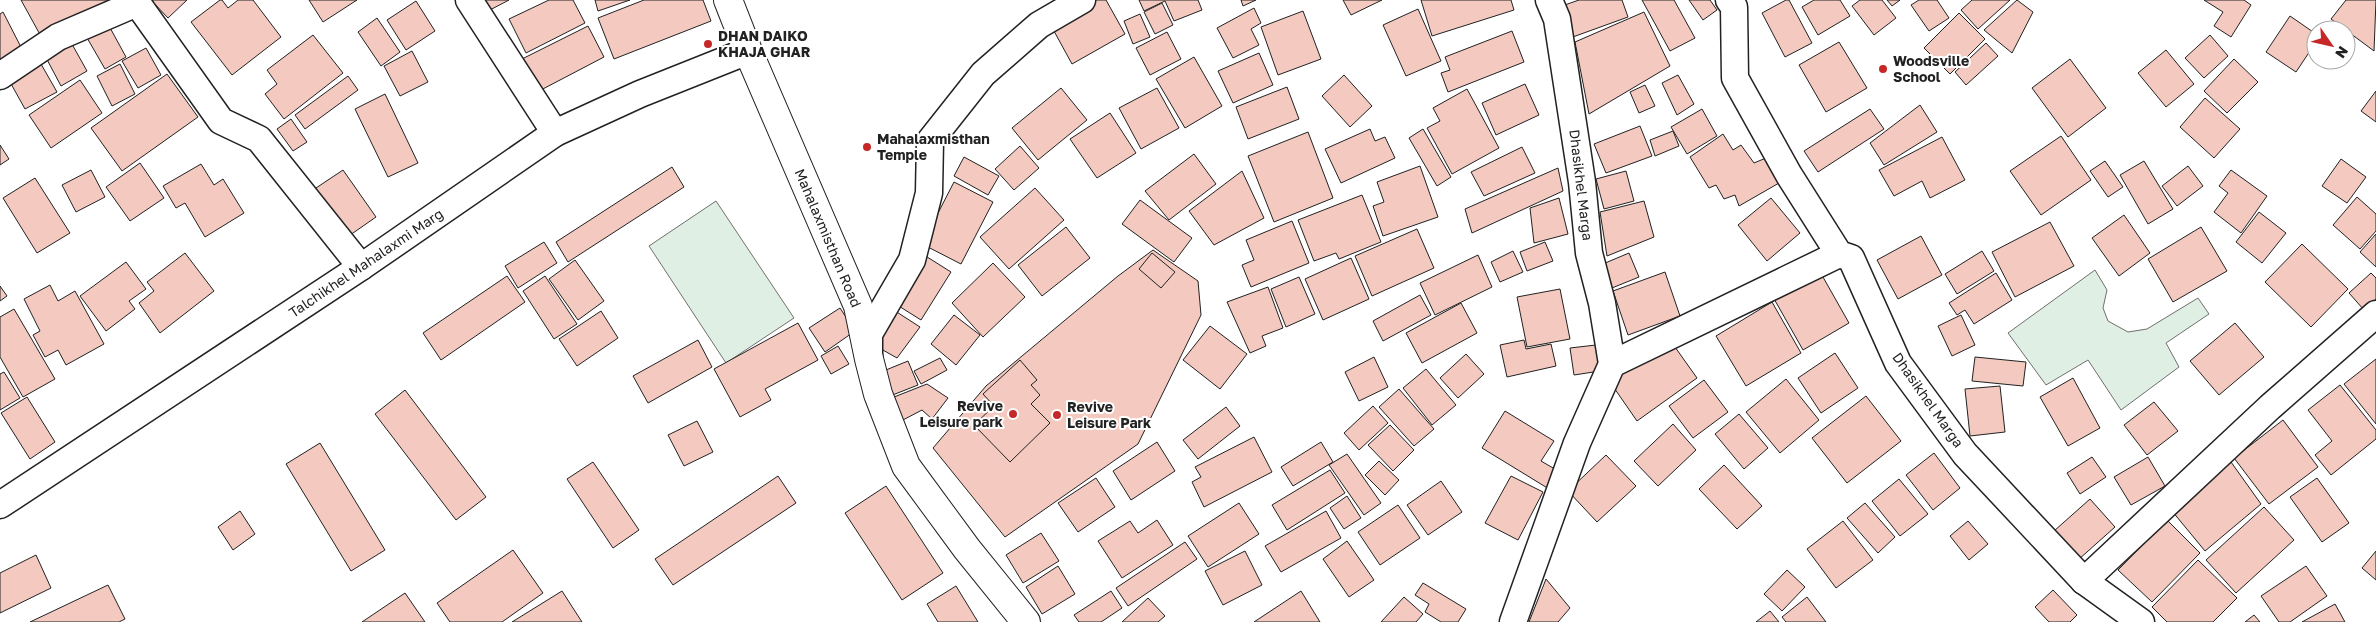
<svg xmlns="http://www.w3.org/2000/svg" width="2376" height="622" font-family="'Golos Text',sans-serif">
<style>
.green{fill:#e0efe3;stroke:#6f6f6f}
.building{fill:#f3c9c0;stroke:#222}
.lines{fill:none;stroke-linecap:round;stroke-linejoin:round}
.street-casing{stroke:#222;stroke-width:29}
.secondary-casing{stroke:#222;stroke-width:30}
.street{stroke:#fff;stroke-width:26}
.secondary{stroke:#fff;stroke-width:28}
.poi-dot{fill:#c62828;stroke:#fff;stroke-width:2}
.labels{text-anchor:middle;stroke-width:4;stroke-linejoin:round;paint-order:stroke}
.poi-label{font-size:14px;font-weight:bold;fill:#222;stroke:#fff;text-anchor:start}
.street-label{font-size:14px;fill:#222;stroke:#fff}
</style>
<rect width="100%" height="100%" fill="#fff"/>
<g class="green">
<polygon points="716,201 794,318 726,363 649,246"/>
<polygon points="2095,270 2107,290 2103,308 2108,321 2128,332 2147,329 2198,298 2209,314 2166,343 2179,367 2121,410 2088,360 2046,385 2008,333"/>
</g>
<g class="building">
<polygon points="21,0 107,0 109,2 43,40"/>
<polygon points="151,0 187,0 168,18"/>
<polygon points="220,0 222,0 228,8 238,0 253,0 281,37 232,75 191,22"/>
<polygon points="309,0 357,0 323,22"/>
<polygon points="483,0 509,0 488,11"/>
<polygon points="549,0 573,0 585,23 526,53 509,19"/>
<polygon points="595,0 630,0 598,11"/>
<polygon points="644,0 703,0 711,21 614,59 598,18"/>
<polygon points="1087,0 1106,0 1125,34 1072,64 1049,22"/>
<polygon points="1139,0 1198,0 1202,10 1174,21 1165,1 1144,11"/>
<polygon points="1241,0 1256,0 1243,6"/>
<polygon points="1343,0 1382,0 1351,15"/>
<polygon points="1421,0 1511,0 1514,10 1432,36"/>
<polygon points="1579,0 1622,0 1628,17 1570,38 1559,7"/>
<polygon points="1642,0 1674,0 1695,38 1670,51"/>
<polygon points="1689,0 1710,0 1717,10 1703,20"/>
<polygon points="1786,0 1789,0 1812,43 1785,57 1762,13"/>
<polygon points="1814,0 1840,0 1850,16 1818,35 1802,7"/>
<polygon points="1860,0 1882,0 1896,18 1874,35 1852,6"/>
<polygon points="1887,0 1900,0 1892,6"/>
<polygon points="1919,0 1937,0 1949,18 1929,31 1911,5"/>
<polygon points="1972,0 2010,0 1978,29 1961,10"/>
<polygon points="2017,0 2033,12 2012,53 1984,30"/>
<polygon points="2204,0 2244,0 2251,5 2231,37 2214,26 2223,12"/>
<polygon points="2346,0 2376,0 2374,51 2331,19"/>
<polygon points="416,1 435,31 406,50 387,20"/>
<polygon points="1162,3 1173,25 1155,34 1144,12"/>
<polygon points="1254,8 1261,23 1251,29 1259,45 1233,58 1217,28"/>
<polygon points="1418,9 1441,61 1406,76 1383,25"/>
<polygon points="1303,11 1321,59 1278,75 1261,27"/>
<polygon points="3,12 24,53 0,66 0,14"/>
<polygon points="1644,12 1670,66 1589,114 1575,42"/>
<polygon points="1959,13 1985,39 1950,74 1924,48"/>
<polygon points="1140,14 1150,37 1133,44 1124,21"/>
<polygon points="2290,16 2316,34 2316,42 2296,72 2266,52"/>
<polygon points="377,18 400,52 381,66 358,32"/>
<polygon points="108,24 126,57 105,69 86,36"/>
<polygon points="588,26 604,57 539,91 522,59"/>
<polygon points="1512,31 1524,62 1448,92 1441,73 1450,70 1445,57"/>
<polygon points="1167,32 1181,59 1150,75 1136,48"/>
<polygon points="313,35 343,73 284,119 265,94 277,84 267,70"/>
<polygon points="2210,35 2228,56 2204,78 2185,58"/>
<polygon points="68,37 87,71 61,86 43,52"/>
<polygon points="1839,42 1867,88 1826,112 1799,65"/>
<polygon points="1986,43 1998,56 1966,85 1955,72"/>
<polygon points="146,48 161,75 138,88 122,61"/>
<polygon points="2166,50 2194,84 2166,107 2138,73"/>
<polygon points="412,51 428,82 400,96 384,66"/>
<polygon points="1259,53 1273,85 1233,103 1218,71"/>
<polygon points="1194,57 1222,106 1185,128 1156,79"/>
<polygon points="2070,59 2106,108 2068,137 2032,88"/>
<polygon points="2234,59 2258,82 2227,113 2204,91"/>
<polygon points="41,64 57,92 25,109 10,82"/>
<polygon points="120,64 135,94 112,106 97,76"/>
<polygon points="167,74 198,117 122,171 91,128"/>
<polygon points="1344,75 1372,106 1350,127 1322,96"/>
<polygon points="1678,75 1694,104 1677,115 1662,83"/>
<polygon points="348,76 358,90 305,129 295,115"/>
<polygon points="80,80 102,113 51,148 29,115"/>
<polygon points="1525,84 1539,115 1496,135 1482,103"/>
<polygon points="1645,85 1655,106 1639,113 1630,92"/>
<polygon points="1287,87 1299,119 1248,139 1236,107"/>
<polygon points="1061,88 1087,120 1038,160 1012,128"/>
<polygon points="1157,88 1179,128 1141,149 1119,108"/>
<polygon points="1467,89 1499,148 1452,174 1427,128 1440,121 1433,108"/>
<polygon points="2376,91 2376,122 2361,111"/>
<polygon points="385,94 418,163 388,177 355,109"/>
<polygon points="2205,98 2240,129 2214,158 2180,127"/>
<polygon points="1920,105 1937,132 1884,165 1870,143"/>
<polygon points="1702,109 1717,136 1687,154 1671,127"/>
<polygon points="1870,109 1884,129 1818,172 1804,151"/>
<polygon points="1110,113 1136,153 1097,178 1070,139"/>
<polygon points="291,119 307,142 293,151 277,129"/>
<polygon points="1640,126 1652,156 1606,173 1594,144"/>
<polygon points="1370,129 1375,141 1385,137 1395,158 1341,183 1325,149"/>
<polygon points="1423,129 1451,177 1437,186 1409,138"/>
<polygon points="1673,131 1679,146 1655,156 1650,140"/>
<polygon points="1308,132 1333,198 1274,222 1248,156"/>
<polygon points="1723,134 1733,150 1741,145 1754,163 1773,155 1786,179 1739,206 1735,195 1724,199 1716,185 1709,188 1690,157"/>
<polygon points="2061,136 2091,180 2041,215 2010,171"/>
<polygon points="1942,137 1965,180 1930,198 1922,181 1894,196 1879,170"/>
<polygon points="0,145 9,159 0,165"/>
<polygon points="1020,146 1039,168 1014,190 995,169"/>
<polygon points="1522,147 1535,173 1484,196 1471,172"/>
<polygon points="1194,154 1216,184 1169,220 1145,191"/>
<polygon points="964,157 999,176 988,195 954,176"/>
<polygon points="2341,159 2366,177 2347,203 2322,186"/>
<polygon points="2105,161 2123,187 2108,197 2090,171"/>
<polygon points="2144,161 2173,209 2148,224 2120,175"/>
<polygon points="140,163 164,198 130,221 106,187"/>
<polygon points="201,164 214,185 223,179 244,213 205,237 185,203 176,208 163,186"/>
<polygon points="1420,166 1438,217 1383,236 1373,206 1384,202 1377,182"/>
<polygon points="2188,166 2203,186 2177,206 2162,186"/>
<polygon points="672,167 684,187 568,262 556,242"/>
<polygon points="1558,168 1563,191 1472,233 1465,209"/>
<polygon points="91,170 105,197 76,212 62,185"/>
<polygon points="343,170 376,217 343,240 310,192"/>
<polygon points="2231,170 2267,196 2241,233 2214,212 2228,193 2219,186"/>
<polygon points="1242,171 1264,218 1214,245 1189,211"/>
<polygon points="1626,171 1634,201 1604,209 1596,179"/>
<polygon points="35,178 70,233 37,253 3,198"/>
<polygon points="954,182 993,202 961,264 922,244"/>
<polygon points="1035,188 1064,220 1009,269 980,237"/>
<polygon points="1362,195 1381,242 1339,259 1336,253 1314,261 1298,220"/>
<polygon points="2357,197 2376,214 2376,231 2360,249 2333,225"/>
<polygon points="1559,198 1568,234 1534,243 1530,208"/>
<polygon points="1771,198 1800,233 1767,261 1738,225"/>
<polygon points="1140,200 1192,238 1174,262 1122,224"/>
<polygon points="1644,201 1654,237 1607,256 1600,212"/>
<polygon points="2259,212 2286,233 2262,263 2236,242"/>
<polygon points="2124,215 2150,253 2119,276 2092,238"/>
<polygon points="1292,221 1309,263 1251,287 1242,265 1254,260 1246,240"/>
<polygon points="2050,222 2074,266 2015,297 1992,252"/>
<polygon points="1066,227 1090,258 1042,296 1018,265"/>
<polygon points="2201,227 2227,271 2173,302 2148,259"/>
<polygon points="1417,229 1434,268 1372,296 1355,256"/>
<polygon points="2376,234 2376,267 2360,252"/>
<polygon points="1921,236 1942,275 1898,299 1877,260"/>
<polygon points="544,242 557,263 518,288 505,266"/>
<polygon points="1545,242 1553,261 1527,271 1520,252"/>
<polygon points="2302,244 2348,289 2311,327 2265,282"/>
<polygon points="1153,250 1198,281 1201,315 1138,444 1005,537 933,448 986,386 1118,276"/>
<polygon points="1513,251 1523,272 1500,282 1491,262"/>
<polygon points="1982,251 1994,271 1957,294 1945,274"/>
<polygon points="185,253 214,291 160,333 139,303 154,291 147,282"/>
<polygon points="1152,253 1175,272 1161,288 1139,269"/>
<polygon points="1629,253 1639,277 1607,290 1598,266"/>
<polygon points="924,255 951,272 921,320 894,303"/>
<polygon points="1478,255 1492,287 1435,315 1420,283"/>
<polygon points="1351,258 1369,299 1323,320 1305,279"/>
<polygon points="575,260 604,301 578,320 549,279"/>
<polygon points="126,262 146,289 129,301 135,309 106,331 80,296"/>
<polygon points="993,263 1025,297 983,337 952,303"/>
<polygon points="1819,270 1849,323 1803,350 1773,297"/>
<polygon points="1665,272 1680,316 1628,335 1613,291"/>
<polygon points="1996,273 2012,300 1974,324 1965,310 1957,315 1949,303"/>
<polygon points="2371,273 2376,278 2376,299 2364,310 2349,293"/>
<polygon points="507,276 525,302 441,360 423,333"/>
<polygon points="545,276 577,324 554,339 523,291"/>
<polygon points="1299,277 1315,314 1286,327 1271,289"/>
<polygon points="50,285 58,301 75,291 104,344 66,365 58,350 45,357 33,335 40,331 24,299"/>
<polygon points="0,286 7,296 0,301"/>
<polygon points="1268,287 1283,328 1262,336 1266,346 1250,353 1227,302"/>
<polygon points="1560,289 1570,339 1527,347 1517,297"/>
<polygon points="1420,295 1431,315 1383,341 1373,321"/>
<polygon points="1772,302 1801,353 1746,386 1716,336"/>
<polygon points="1461,303 1477,333 1422,363 1406,333"/>
<polygon points="889,307 920,327 897,358 874,345"/>
<polygon points="840,308 855,331 825,352 809,328"/>
<polygon points="14,309 55,379 23,397 0,357 0,317"/>
<polygon points="601,311 618,338 577,366 559,339"/>
<polygon points="954,315 980,335 956,365 931,344"/>
<polygon points="1961,315 1975,345 1952,356 1938,326"/>
<polygon points="798,323 818,360 765,389 771,400 740,417 714,369"/>
<polygon points="2235,323 2264,357 2219,395 2190,361"/>
<polygon points="1210,326 1247,354 1220,389 1183,360"/>
<polygon points="698,340 712,367 648,403 633,376"/>
<polygon points="1524,340 1526,349 1551,344 1556,366 1507,377 1500,345"/>
<polygon points="1670,340 1697,378 1637,421 1610,382"/>
<polygon points="1596,345 1600,371 1574,375 1570,348"/>
<polygon points="838,346 849,364 831,374 821,356"/>
<polygon points="1835,353 1858,388 1821,413 1798,378"/>
<polygon points="1466,354 1484,374 1458,398 1440,378"/>
<polygon points="1374,357 1388,387 1359,401 1345,372"/>
<polygon points="1975,357 2026,362 2023,386 1972,381"/>
<polygon points="940,358 947,370 921,384 914,371"/>
<polygon points="2376,359 2376,424 2344,384"/>
<polygon points="1020,360 1037,380 1031,385 1040,395 1031,404 1050,423 1010,462 974,425 994,406 983,394"/>
<polygon points="908,361 918,385 890,396 881,372"/>
<polygon points="1426,369 1456,405 1432,425 1403,388"/>
<polygon points="4,372 20,398 0,410 0,374"/>
<polygon points="2073,378 2100,428 2068,446 2040,397"/>
<polygon points="1786,379 1819,420 1780,453 1746,412"/>
<polygon points="1704,380 1728,412 1693,438 1669,406"/>
<polygon points="927,384 948,398 932,419 922,410 901,421 889,399"/>
<polygon points="2340,385 2376,430 2376,439 2331,475 2315,455 2332,441 2308,410"/>
<polygon points="2000,386 2005,432 1970,436 1965,389"/>
<polygon points="1399,389 1434,429 1414,446 1379,407"/>
<polygon points="405,390 486,497 456,520 375,414"/>
<polygon points="1866,396 1901,441 1847,483 1812,438"/>
<polygon points="27,397 55,442 30,459 1,413"/>
<polygon points="2154,402 2178,431 2147,455 2124,425"/>
<polygon points="1373,406 1388,423 1359,450 1344,433"/>
<polygon points="1226,407 1240,426 1198,459 1183,440"/>
<polygon points="1505,411 1554,441 1541,461 1560,472 1549,489 1482,448"/>
<polygon points="1739,414 1768,448 1744,469 1715,434"/>
<polygon points="2283,420 2318,467 2269,504 2234,458"/>
<polygon points="697,421 713,452 684,466 668,435"/>
<polygon points="1673,424 1696,450 1658,486 1634,461"/>
<polygon points="1390,425 1414,450 1393,471 1368,445"/>
<polygon points="1254,437 1272,472 1204,507 1192,482 1201,477 1195,467"/>
<polygon points="1157,442 1175,471 1131,500 1113,471"/>
<polygon points="1321,442 1333,462 1293,486 1281,467"/>
<polygon points="320,443 385,550 351,571 286,464"/>
<polygon points="1934,453 1960,488 1933,510 1906,475"/>
<polygon points="1347,454 1381,503 1364,515 1329,465"/>
<polygon points="1606,455 1636,486 1597,522 1568,491"/>
<polygon points="2092,457 2106,477 2080,494 2067,473"/>
<polygon points="2148,457 2165,486 2131,505 2114,477"/>
<polygon points="1379,461 1399,480 1385,495 1365,475"/>
<polygon points="593,462 639,530 613,548 567,479"/>
<polygon points="2231,462 2261,504 2205,551 2172,511"/>
<polygon points="1724,465 1762,506 1737,529 1699,489"/>
<polygon points="1330,470 1345,493 1287,530 1272,505"/>
<polygon points="778,476 796,503 673,585 655,559"/>
<polygon points="1511,476 1543,492 1518,540 1485,523"/>
<polygon points="1096,478 1115,507 1078,532 1058,503"/>
<polygon points="2317,478 2349,523 2322,542 2290,497"/>
<polygon points="1899,479 1928,514 1900,536 1872,501"/>
<polygon points="1441,481 1462,512 1428,535 1407,505"/>
<polygon points="886,486 943,573 902,600 845,513"/>
<polygon points="1347,496 1361,518 1344,529 1330,508"/>
<polygon points="2090,499 2115,527 2078,560 2054,531"/>
<polygon points="1239,503 1259,534 1208,567 1188,536"/>
<polygon points="1865,503 1895,537 1878,553 1847,518"/>
<polygon points="1398,505 1420,538 1380,565 1358,532"/>
<polygon points="2264,507 2294,540 2236,593 2206,560"/>
<polygon points="240,511 255,534 233,550 218,527"/>
<polygon points="1326,511 1341,538 1281,572 1265,546"/>
<polygon points="1157,520 1173,545 1122,578 1098,541 1130,521 1138,533"/>
<polygon points="2167,520 2200,553 2152,602 2118,570"/>
<polygon points="1843,521 1873,560 1836,588 1807,549"/>
<polygon points="1968,521 1988,544 1969,560 1950,536"/>
<polygon points="1041,533 1059,561 1023,583 1006,555"/>
<polygon points="1347,541 1374,580 1349,597 1323,559"/>
<polygon points="1185,542 1197,559 1128,606 1116,588"/>
<polygon points="513,550 543,593 502,622 450,622 437,603"/>
<polygon points="1245,551 1262,585 1223,605 1205,571"/>
<polygon points="2376,551 2376,580 2362,568"/>
<polygon points="36,555 51,588 0,613 0,573"/>
<polygon points="2198,560 2237,598 2213,622 2167,622 2152,607"/>
<polygon points="1058,566 1075,594 1042,614 1026,587"/>
<polygon points="2306,566 2327,596 2290,622 2279,622 2261,596"/>
<polygon points="1787,570 1805,587 1782,611 1764,594"/>
<polygon points="1546,579 1570,608 1558,622 1529,622"/>
<polygon points="1423,583 1466,609 1458,622 1441,622 1425,612 1429,604 1415,595"/>
<polygon points="108,585 125,619 119,622 30,622"/>
<polygon points="956,586 978,622 938,622 927,604"/>
<polygon points="2053,590 2077,615 2070,622 2049,622 2035,607"/>
<polygon points="562,591 582,622 512,622"/>
<polygon points="1111,591 1122,608 1101,622 1079,622 1074,615"/>
<polygon points="1301,591 1320,622 1254,622"/>
<polygon points="405,593 425,622 362,622"/>
<polygon points="1404,597 1423,614 1416,622 1381,622"/>
<polygon points="1807,597 1826,622 1786,622 1782,617"/>
<polygon points="1148,598 1165,616 1158,622 1122,622"/>
<polygon points="2335,604 2345,622 2302,622"/>
<polygon points="1770,611 1779,622 1756,622"/>
<polygon points="2254,615 2260,622 2245,622"/>
</g>
<g class="lines">
<defs>
<g id="street">
<polyline points="135,0 221,121 259,139 361,267"/>
<polyline points="469,0 555,133"/>
<polyline points="1729,0 1734,7 1735,78 1789,175 1839,254 1851,258 1898,363 1965,454 2084,581 2141,622"/>
<polyline points="0,76 58,37 137,3"/>
<polyline points="869,357 869,334 912,260 929,193 930,141 983,74 1039,25 1082,0"/>
<polyline points="1612,364 1839,254"/>
<polyline points="0,505 361,267 555,133 640,94 748,51"/>
<polyline points="2084,581 2270,407 2376,314"/>
<polyline points="1513,622 1577,443 1612,364 1602,303 1589,253 1582,182 1557,19 1549,0"/>
</g>
<polyline id="secondary" points="728,0 748,51 858,306 869,359 878,394 906,466 967,549 1026,622"/>
</defs>
<use href="#street" class="street-casing"/>
<use href="#secondary" class="secondary-casing"/>
<use href="#street" class="street"/>
<use href="#secondary" class="secondary"/>
</g>
<g class="poi-dot">
<circle cx="708" cy="44" r="5"/>
<circle cx="1883" cy="69" r="5"/>
<circle cx="867" cy="147" r="5"/>
<circle cx="1013" cy="414" r="5"/>
<circle cx="1057" cy="415" r="5"/>
</g>
<g class="labels">
<g class="poi-label">
<text x="718" y="41">DHAN DAIKO<tspan x="718" dy="16">KHAJA GHAR</tspan></text>
<text x="1893" y="66">Woodsville<tspan x="1893" dy="16">School</tspan></text>
<text x="877" y="144">Mahalaxmisthan<tspan x="877" dy="16">Temple</tspan></text>
<text x="1003" y="411" text-anchor="end">Revive<tspan x="1003" dy="16">Leisure park</tspan></text>
<text x="1067" y="412">Revive<tspan x="1067" dy="16">Leisure Park</tspan></text>
</g>
<g class="street-label">
<text transform="translate(1581 185) rotate(83)" y="5">Dhasikhel Marga</text>
<text transform="translate(828 238) rotate(67)" y="5">Mahalaxmisthan Road</text>
<text transform="translate(366 263) rotate(-34)" y="5">Talchikhel Mahalaxmi Marg</text>
<text transform="translate(1928 400) rotate(55)" y="5">Dhasikhel Marga</text>
</g>
</g>
<g transform="translate(2331 45) rotate(124)"><circle r="24" fill="#ffffff" stroke="#a7a7a7"/>
<path d="M0-4L9 19L0 12L-9 19Z" fill="#c62828"/>
<text y="-8" font-size="14" font-weight="bold" text-anchor="middle" fill="#222222">N</text>
</g>
</svg>
